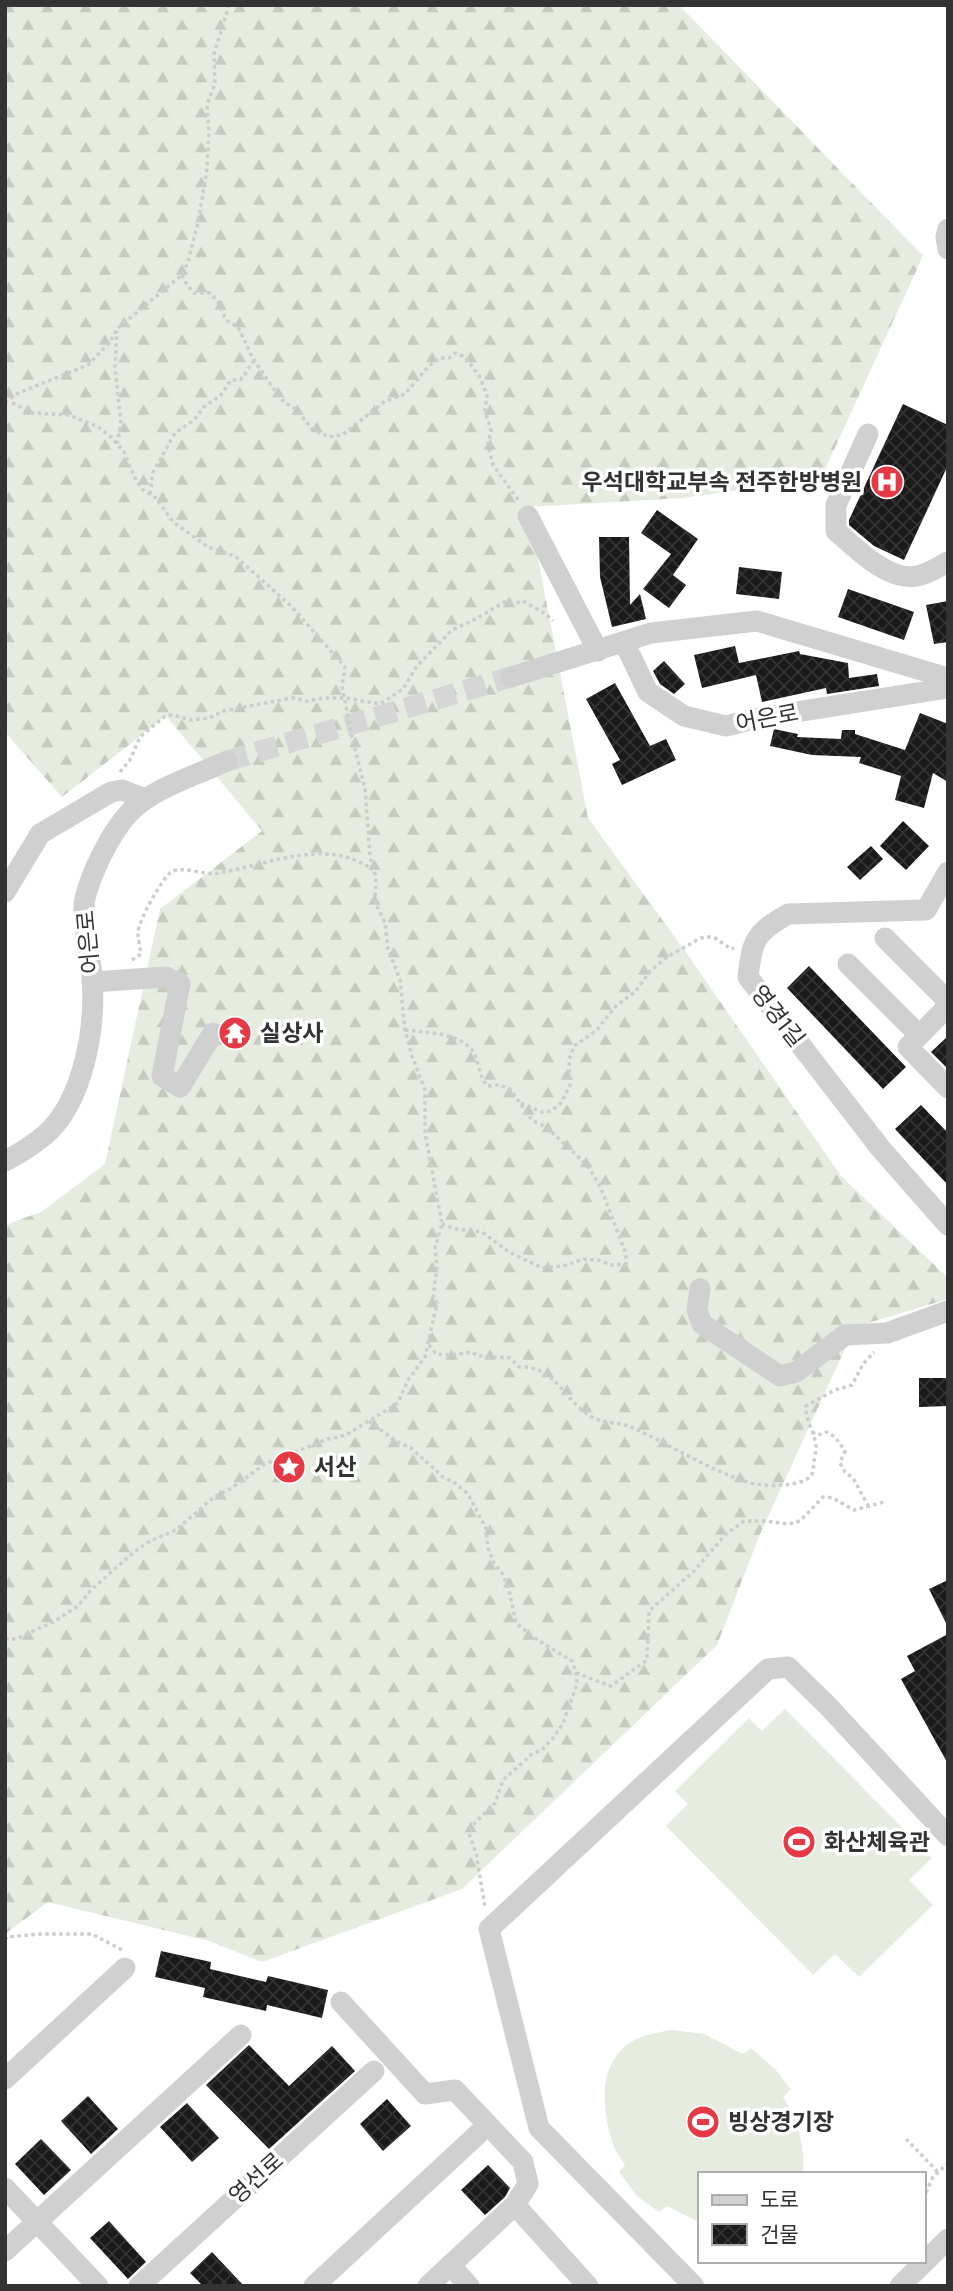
<svg xmlns="http://www.w3.org/2000/svg" width="953" height="2291" font-family="'DM Sans','Noto Sans KR',sans-serif">
<style>
.forest{fill:url(#forest-firs)}
.garden{fill:#e6ecdf}
.building{fill:url(#building-cross-hatch)}
.lines{fill:none;stroke-linecap:round;stroke-linejoin:round}
.minor-tunnel{stroke:#d6d6d6;stroke-width:21;stroke-dasharray:21 10;stroke-linecap:butt}
.path{stroke:#cdcdcd;stroke-width:3.5;stroke-dasharray:3.5 3.5;stroke-linecap:butt}
.minor{stroke:#d0d0d0;stroke-width:21}
.labels{text-anchor:middle;stroke-width:7;stroke-linejoin:round;paint-order:stroke}
.poi-label{font-size:23px;font-weight:bold;fill:#333;stroke:#fff;text-anchor:start}
.street-label{font-size:23px;fill:#333;stroke:#fff}
</style>
<defs>
<pattern id="forest-firs" width="22" height="20" patternUnits="userSpaceOnUse" patternTransform="scale(1.75)"><rect width="22" height="20" fill="#e6ecdf"/><path d="M5 1l3.5 6h-7zM16 11l3.5 6h-7z" fill="#c6cbc0"/></pattern>
<pattern id="building-cross-hatch" width="8" height="8" patternUnits="userSpaceOnUse" patternTransform="scale(1.75)"><rect width="8" height="8" fill="#1a1a1a"/><path d="M0 0l8 8M0 8l8-8" fill="none" stroke="#333"/></pattern>
</defs>
<rect width="100%" height="100%" fill="#fff"/>
<polygon class="forest" points="5,5 679,5 923,256 821,478 683,498 528,507 588,818 685,951 841,1176 948,1278 948,1299 855,1327 760,1534 717,1645 462,1889 262,1962 209,1941 48,1902 5,1934 5,1225 41,1212 105,1164 160,909 262,831 166,716 62,797 5,732"/>
<g class="garden">
<polygon points="785,1709 932,1858 909,1880 933,1905 859,1977 835,1954 813,1975 666,1826 688,1804 675,1791 749,1718 762,1731"/>
<path d="M672,2030L704,2034L743,2054L751,2048L775,2069L791,2089L783,2097C798,2121 805,2145 803,2174H699V2222L667,2206L659,2212L637,2196L619,2172L625,2165C621,2158 614,2150 612,2141C603,2112 598,2073 622,2049C635,2036 655,2033 672,2030Z"/>
</g>
<g class="building">
<polygon points="903,404 948,425 948,465 904,560 874,546 849,525 849,520"/>
<polygon points="657,510 698,539 673,575 686,585 669,608 643,589 671,554 641,533"/>
<polygon points="599,537 629,537 630,605 640,594 646,619 612,627 600,577"/>
<polygon points="739,567 782,572 779,599 736,594"/>
<polygon points="848,589 914,612 904,640 838,617"/>
<polygon points="948,601 948,642 934,644 926,605"/>
<polygon points="735,646 739,663 799,651 800,654 848,663 849,678 877,674 879,686 827,694 826,688 762,702 756,675 702,688 694,655"/>
<polygon points="664,661 685,684 674,694 660,684 653,671"/>
<polygon points="615,683 650,746 666,739 676,760 622,785 612,764 620,760 586,699"/>
<polygon points="920,713 948,724 948,782 933,773 924,808 895,800 901,776 859,763 861,757 812,755 770,746 774,729 798,734 797,737 841,739 842,730 855,730 855,734 905,750"/>
<polygon points="903,821 929,846 906,870 880,846"/>
<polygon points="871,846 883,859 860,880 847,867"/>
<polygon points="809,966 906,1067 883,1089 787,988"/>
<polygon points="948,1036 948,1069 931,1052"/>
<polygon points="921,1105 948,1133 948,1185 895,1129"/>
<polygon points="919,1378 948,1378 948,1406 919,1407"/>
<polygon points="948,1580 948,1627 929,1589"/>
<polygon points="948,1634 948,1764 901,1679 915,1671 907,1656"/>
<polygon points="161,1951 211,1962 210,1969 266,1982 268,1976 328,1990 322,2018 267,2005 266,2011 203,1997 205,1988 155,1977"/>
<polygon points="249,2045 289,2086 332,2046 355,2071 269,2149 206,2085"/>
<polygon points="88,2096 118,2129 91,2154 61,2121"/>
<polygon points="387,2099 411,2126 383,2151 360,2124"/>
<polygon points="187,2103 219,2138 192,2162 160,2127"/>
<polygon points="41,2139 71,2170 44,2195 15,2164"/>
<polygon points="488,2165 510,2188 505,2197 485,2215 461,2190"/>
<polygon points="109,2221 146,2262 128,2279 90,2238"/>
<polygon points="212,2252 244,2286 203,2286 190,2273"/>
</g>
<g class="lines">
<polyline class="minor-tunnel" points="227,761 511,677"/>
<g class="path">
<polyline points="182,275 187,285 194,293 210,293 218,302 226,320 238,327 252,357 278,395 285,403 296,409 312,429 329,437 342,435 384,402 405,394 428,367 439,358 449,358 455,353 465,357 480,377 487,396 485,410 491,431 488,444 493,465 519,501"/>
<polyline points="5,403 16,394 88,365 109,343 118,328 182,275 188,262 198,223 207,169 209,133 207,105 215,83 214,54 229,5"/>
<polyline points="117,444 121,425 115,367 117,331"/>
<path d="M150,494L153,472L175,433L194,420L204,407L221,395L231,380H240C246,375 248,367 254,361"/>
<polyline points="120,772 130,760 140,737 164,717 172,715 192,720 209,718 224,711 292,698 306,701 325,698 346,698 380,704 403,689 417,666 452,630 476,619 504,602 516,603 523,601 546,614 553,621"/>
<path d="M132,960L141,954C140,947 138,939 138,933C138,921 162,879 171,872C183,865 204,876 218,873C269,865 326,836 373,870"/>
<path d="M405,1030C426,1033 458,1032 473,1051C478,1058 478,1074 487,1086L500,1085L510,1089L532,1120L546,1127L587,1165L600,1186L626,1254V1264L611,1265L598,1260L584,1259L563,1266L542,1268L509,1252L482,1232L456,1229L442,1224"/>
<polyline points="521,1103 542,1112 551,1111 561,1103 570,1085 569,1060 574,1046 596,1031 616,1006 635,992 650,971 667,957 701,938 709,937 715,938 731,949 734,948"/>
<path d="M429,1345L436,1354L451,1355L472,1352L478,1356L510,1358L519,1367C558,1366 564,1403 594,1418C606,1424 619,1422 631,1427C669,1444 707,1469 747,1482C760,1487 805,1488 812,1474C814,1470 813,1466 814,1463C814,1458 816,1452 816,1447C815,1432 805,1421 806,1406L835,1390L852,1385L863,1364L874,1352"/>
<polyline points="369,1421 394,1440 411,1448 443,1477 455,1483 468,1494 486,1528 488,1548 494,1563 502,1573 509,1590 516,1623 536,1639 572,1661 576,1673 577,1684 563,1723 554,1737 542,1750 532,1754 503,1780 495,1803 472,1826 469,1834 476,1853 485,1907"/>
<polyline points="812,1432 818,1435 826,1432 835,1437 845,1451 840,1463 845,1472 853,1478 869,1507"/>
<polyline points="5,1639 16,1639 55,1621 78,1606 91,1590 134,1552 150,1541 176,1530 213,1498 230,1489 265,1464 328,1439 346,1435 398,1403 408,1380 425,1357 437,1303 433,1298 437,1267 435,1248 442,1224 425,1133 425,1090 412,1056 405,1030 400,980 388,949 385,923 375,902 376,877 370,857 365,788 352,738 342,686 345,667 291,606 235,556 208,547 173,522 156,498 142,489 136,480 124,452 111,437 97,426 69,415 32,413 9,401"/>
<polyline points="576,1673 611,1686 647,1660 649,1611 694,1571 725,1535 744,1521 764,1521 789,1524 800,1521 823,1497 833,1498 854,1510 884,1502"/>
<polyline points="5,1940 7,1937 42,1934 92,1934 122,1950"/>
<polyline points="906,2139 938,2172"/>
<polyline points="923,2199 933,2177 948,2163"/>
</g>
<g class="minor">
<polyline points="948,229 946,237 948,249"/>
<path d="M868,434L836,505V531C856,548 888,582 917,576C929,574 938,567 948,562"/>
<polyline points="528,516 598,651"/>
<polyline points="624,642 648,692 684,716 726,726 758,718 948,688"/>
<polyline points="511,677 651,633 757,621 948,678"/>
<path d="M948,872L926,910L788,914C755,933 752,940 748,977L881,1149L948,1225"/>
<polyline points="5,892 40,834 111,792 122,790 145,799"/>
<polyline points="885,938 948,1001"/>
<polyline points="848,964 919,1035"/>
<polyline points="92,982 166,977 180,984 162,1076 180,1087 213,1033"/>
<polyline points="948,1006 908,1047 948,1088"/>
<path d="M5,1161C19,1154 33,1145 45,1135C84,1101 96,1026 92,977C91,956 80,917 85,898C92,871 110,834 129,813C151,789 197,775 227,761"/>
<polyline points="700,1289 697,1310 702,1324 780,1376 796,1372 845,1335 887,1333 948,1311"/>
<polyline points="341,2002 425,2094 455,2090 523,2162 528,2184 515,2205 428,2286"/>
<polyline points="5,2079 125,1968"/>
<polyline points="5,2188 98,2286"/>
<polyline points="515,2205 588,2286"/>
<polyline points="5,2251 241,2035"/>
<polyline points="450,2265 469,2286"/>
<polyline points="139,2286 374,2071"/>
<polyline points="314,2286 478,2134"/>
<polyline points="694,2286 539,2128 489,1929 768,1669 788,1667 828,1706 948,1836"/>
<polyline points="900,2286 948,2239"/>
</g>
</g>
<defs>
<symbol id="hospital-disc" viewBox="-11 -11 22 22"><circle r="9.5" fill="#e63946" stroke="#fff"/><path d="M-5-5h3v3.5h4V-5h3V5h-3V1.5h-4V5h-3Z" fill="#fff"/></symbol>
<symbol id="temple-disc" viewBox="-11 -11 22 22"><circle r="9.5" fill="#e63946" stroke="#fff"/><path d="M0-6L5-2H3V0L6.5 2.5H4V6H1.5V3h-3V6H-4V2.5H-6.5L-3 0V-2H-5Z" fill="#fff"/></symbol>
<symbol id="sight-disc" viewBox="-11 -11 22 22"><circle r="9.5" fill="#e63946" stroke="#fff"/><path d="M0-6L1.8-2.2L6-1.7L2.9 1.2L3.7 5.4L0 3.3L-3.7 5.4L-2.9 1.2L-6-1.7L-1.8-2.2Z" fill="#fff"/></symbol>
<symbol id="stadium-disc" viewBox="-11 -11 22 22"><circle r="9.5" fill="#e63946" stroke="#fff"/><path d="M0-5a6.5 5 0 1 0 0 10a6.5 5 0 1 0 0-10ZM-3.5-1.8h7v3.6h-7Z" fill="#fff"/></symbol>
</defs>
<g fill-rule="evenodd">
<use href="#hospital-disc" x="868" y="463" width="38" height="38"/>
<use href="#temple-disc" x="216" y="1014" width="38" height="38"/>
<use href="#sight-disc" x="270" y="1448" width="38" height="38"/>
<use href="#stadium-disc" x="780" y="1823" width="38" height="38"/>
<use href="#stadium-disc" x="684" y="2103" width="38" height="38"/>
</g>
<g class="labels">
<g class="poi-label">
<text x="862" y="490" text-anchor="end">우석대학교부속 전주한방병원</text>
<text x="260" y="1041">실상사</text>
<text x="314" y="1475">서산</text>
<text x="824" y="1850">화산체육관</text>
<text x="728" y="2130">빙상경기장</text>
</g>
<g class="street-label">
<text transform="translate(767 718) rotate(-11)" y="8">어은로</text>
<text transform="translate(88 942) rotate(-95)" y="8">어은로</text>
<text transform="translate(778 1016) rotate(52)" y="8">영경1길</text>
<text transform="translate(256 2178) rotate(-42)" y="8">영선로</text>
</g>
</g>
<rect width="953" height="2291" fill="none" stroke="#333333" stroke-width="14"/>
<rect x="698" y="2172" width="228" height="91" fill="#ffffff" stroke="#adadad" stroke-width="2"/>
<rect x="712" y="2195" width="35" height="10" fill="#d0d0d0" stroke="#adadad" stroke-width="2"/>
<text x="760" y="2207" font-size="21" fill="#333333">도로</text>
<rect x="712" y="2224" width="35" height="21" fill="url(#building-cross-hatch)" stroke="#adadad" stroke-width="2"/>
<text x="760" y="2242" font-size="21" fill="#333333">건물</text>
</svg>
